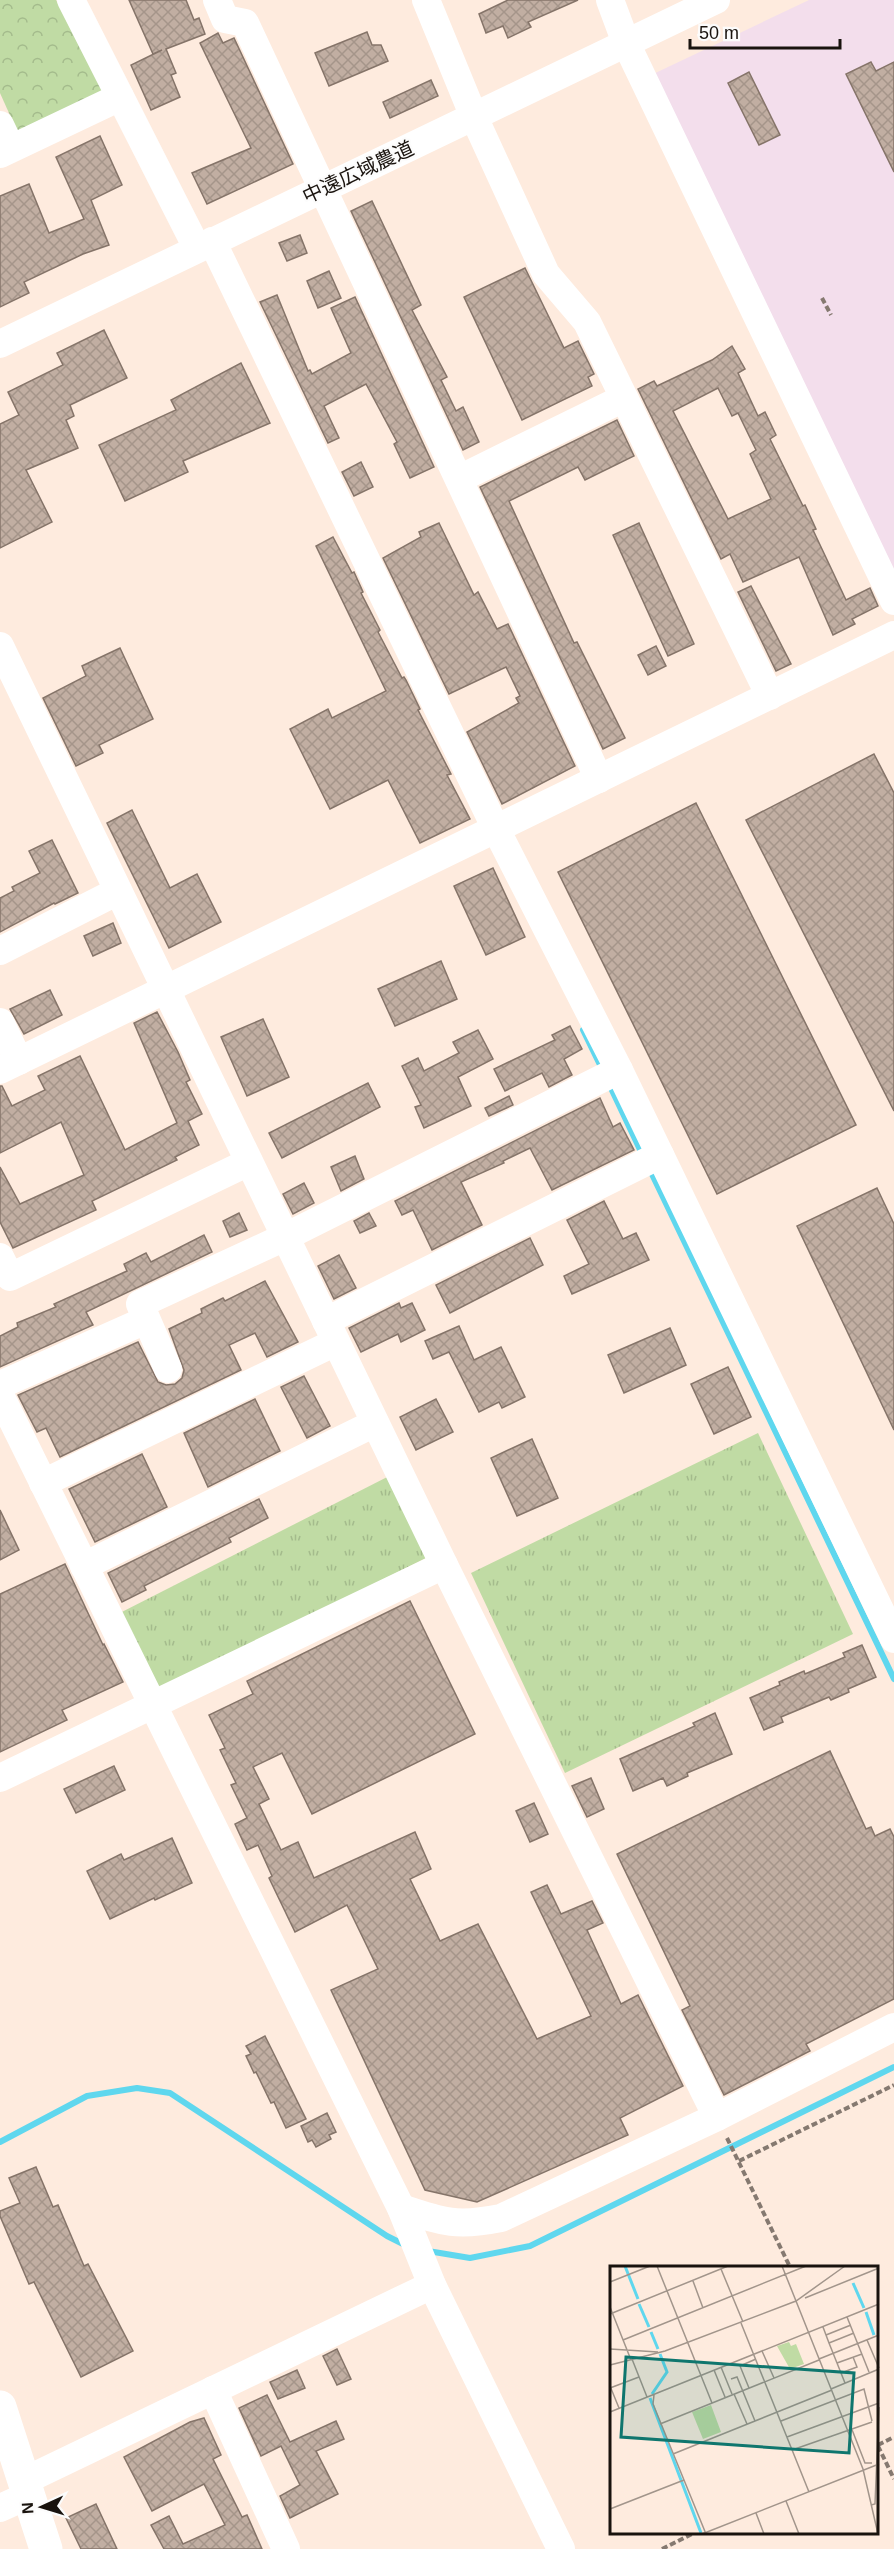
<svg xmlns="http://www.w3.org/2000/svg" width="894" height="2549" font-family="Arial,'Noto Sans JP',sans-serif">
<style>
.commercial{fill:#f3deec}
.grass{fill:url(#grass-tufts)}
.park{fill:url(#park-crowns)}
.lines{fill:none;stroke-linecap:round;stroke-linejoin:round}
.stream{stroke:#5fd7ee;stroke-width:6}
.building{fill:url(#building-cross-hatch);stroke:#857469;stroke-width:1.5;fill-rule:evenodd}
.path{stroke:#857970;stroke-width:4;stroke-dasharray:6 3;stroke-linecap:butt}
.minor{stroke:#fff;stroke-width:28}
.major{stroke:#fff;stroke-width:33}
.labels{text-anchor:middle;stroke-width:4.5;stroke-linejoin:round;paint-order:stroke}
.street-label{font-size:20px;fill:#19130e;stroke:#fcfcfc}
.inset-river{fill:none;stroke:#5fd7ee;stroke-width:3}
.inset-road{fill:none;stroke:#a2958b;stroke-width:1.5}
.view{fill:#0f766e;fill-opacity:0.15;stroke:#0f766e;stroke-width:3}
.inset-edge{fill:none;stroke:#19130e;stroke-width:3}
</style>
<defs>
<pattern id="grass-tufts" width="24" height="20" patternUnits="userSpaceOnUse" patternTransform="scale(1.5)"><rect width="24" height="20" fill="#c0dba4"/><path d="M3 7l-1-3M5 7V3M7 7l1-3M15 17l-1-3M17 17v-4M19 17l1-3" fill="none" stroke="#a4bb8c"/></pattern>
<pattern id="park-crowns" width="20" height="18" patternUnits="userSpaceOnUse" patternTransform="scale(1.5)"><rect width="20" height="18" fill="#c0dba4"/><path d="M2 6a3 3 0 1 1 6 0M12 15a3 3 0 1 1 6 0" fill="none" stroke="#a4bb8c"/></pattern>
<pattern id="building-cross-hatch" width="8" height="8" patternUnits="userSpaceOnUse" patternTransform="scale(1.5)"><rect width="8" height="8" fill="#c1aea2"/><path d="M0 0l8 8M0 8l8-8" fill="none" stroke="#a5958a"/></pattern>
</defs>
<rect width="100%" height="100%" fill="#feebde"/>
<polygon class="commercial" points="809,0 894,0 894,581 649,76"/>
<g class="grass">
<polygon points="758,1433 853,1634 565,1773 471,1573"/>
<polygon points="399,1471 428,1557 149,1697 110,1618"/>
</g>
<polygon class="park" points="0,0 56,0 106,89 17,131 0,93"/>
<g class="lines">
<g class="stream">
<polyline points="583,1030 602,1069"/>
<polyline points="609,1084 643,1156"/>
<polyline points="649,1168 894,1679"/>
<polyline points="0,2142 87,2096 137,2088 170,2093 387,2236 407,2246"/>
<polyline points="428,2251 470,2258 530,2246 894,2067"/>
</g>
</g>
<g class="building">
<polygon points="129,0 186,0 194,20 199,18 205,34 166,49 176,73 171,75 180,97 151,110 131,65 162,50 153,54"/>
<polygon points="508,0 578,0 528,22 531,27 508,38 503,26 486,33 479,14"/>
<polygon points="367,32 372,45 381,45 388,61 329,86 315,53"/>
<polygon points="218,33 223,43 234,38 293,164 207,204 192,173 251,148 200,43"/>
<polygon points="871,62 876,71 894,62 894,172 846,74"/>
<polygon points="749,72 780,135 759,145 728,83"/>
<polygon points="431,80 438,96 390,118 383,102"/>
<polygon points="100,136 122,185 91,200 109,245 83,254 24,282 29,293 0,307 0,196 29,184 49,233 84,219 56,157"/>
<polygon points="372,201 421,305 412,310 447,377 441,380 456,411 463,407 479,442 463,450 351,211"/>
<polygon points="300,235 307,253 287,261 279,243"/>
<polygon points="525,268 564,348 578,341 594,374 588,377 592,386 522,420 464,297"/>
<polygon points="329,271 341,298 318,308 307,281"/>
<polygon points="277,295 308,371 310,370 312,374 351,353 331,308 355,297 434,467 410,478 394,444 397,442 366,384 324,406 339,438 328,443 260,302"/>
<polygon points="104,330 127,378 70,405 74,416 66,420 78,448 26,470 52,522 0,548 0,424 19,415 8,392 63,365 57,353"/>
<path d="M732,346L745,369L738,373L758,416L765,412L776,435L770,439L803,506L805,505L816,529L813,530L846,600L870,588L878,606L852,619L855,624L833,635L799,557L743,582L730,554L721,559L638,389L654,381L657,386L712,360ZM718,388L732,416L738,413L756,450L750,454L771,499L728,519L673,411Z"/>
<polygon points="241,363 270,423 183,461 188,472 125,501 99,445 176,410 171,400"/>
<polygon points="617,420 634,456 585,480 578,467 509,501 574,643 577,642 625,738 603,749 480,487"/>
<polygon points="361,462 373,487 354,496 342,472"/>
<polygon points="439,523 474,595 478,592 497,629 508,624 575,766 502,804 467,732 519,703 516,698 520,696 506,667 449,694 383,558 421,537 419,532"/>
<polygon points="639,523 694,644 668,656 613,535"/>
<polygon points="333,537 352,573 354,572 363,592 361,593 380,630 378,632 402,678 404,677 406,680 420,709 418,710 451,774 447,775 470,819 420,843 388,780 330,809 290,729 328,709 332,718 386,691 316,546"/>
<polygon points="751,586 791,664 776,671 738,592"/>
<polygon points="656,646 666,666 648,675 638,655"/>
<polygon points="120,648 153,719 99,745 103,753 76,766 43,698 86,676 82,666"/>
<polygon points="874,754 894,793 894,1111 746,820"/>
<polygon points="696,803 856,1125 717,1194 558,872"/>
<polygon points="132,810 170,888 197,874 221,922 169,948 107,823"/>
<polygon points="52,840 78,893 55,904 54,903 0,932 0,898 14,891 12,887 40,873 29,851"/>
<polygon points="493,868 525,937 486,955 454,886"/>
<polygon points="113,923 121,943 93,956 84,936"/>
<polygon points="441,961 457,999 395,1026 378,989"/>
<polygon points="50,990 62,1015 24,1034 10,1009"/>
<polygon points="157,1012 178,1052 190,1080 186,1082 202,1114 188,1121 199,1145 175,1157 177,1160 92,1201 96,1210 13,1248 0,1222 0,1167 20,1204 84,1175 61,1122 0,1153 0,1086 2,1086 12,1106 45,1090 38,1076 80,1056 125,1150 177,1123 134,1023"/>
<polygon points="263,1019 289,1077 247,1096 221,1037"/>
<polygon points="570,1026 582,1049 564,1059 572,1075 549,1087 542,1073 505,1091 494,1069 555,1040 552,1035"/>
<polygon points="478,1030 493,1059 458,1077 471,1106 424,1128 415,1107 421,1105 402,1066 418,1058 424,1071 459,1053 453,1042"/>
<polygon points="368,1083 380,1107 282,1158 269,1133"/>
<polygon points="509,1096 513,1105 489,1116 485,1108"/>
<polygon points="600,1098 613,1127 620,1123 634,1150 552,1190 530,1148 503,1161 504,1163 461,1182 482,1225 432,1250 413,1210 402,1215 395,1201"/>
<polygon points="355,1156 364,1179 341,1191 331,1167"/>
<polygon points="304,1183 314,1203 293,1214 283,1194"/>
<polygon points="877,1188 894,1224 894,1430 797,1226"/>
<polygon points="604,1201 623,1239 636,1233 649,1260 572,1294 564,1276 589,1264 567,1220"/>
<polygon points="239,1213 247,1230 230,1237 223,1221"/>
<polygon points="369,1213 376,1226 360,1233 354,1221"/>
<polygon points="204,1235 212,1252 86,1312 93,1325 0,1367 0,1336 18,1327 17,1323 56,1307 54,1304 127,1271 124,1264 146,1253 151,1262"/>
<polygon points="530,1238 543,1265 450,1313 436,1285"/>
<polygon points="339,1255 356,1288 334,1299 318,1266"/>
<polygon points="265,1281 298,1342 267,1357 255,1333 229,1345 241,1370 60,1457 46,1428 37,1432 18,1395 138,1342 158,1382 166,1385 175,1384 182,1378 184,1370 169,1329 202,1313 201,1309 223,1298 225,1301"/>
<polygon points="399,1303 401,1308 412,1303 425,1330 401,1342 398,1334 361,1352 349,1328"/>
<polygon points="459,1326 474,1360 501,1347 525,1397 502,1408 499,1402 479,1412 449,1352 433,1359 425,1341"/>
<polygon points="670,1328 686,1365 624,1393 608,1355"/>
<polygon points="728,1367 751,1417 714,1434 691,1384"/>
<polygon points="304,1376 330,1426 307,1438 281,1387"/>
<polygon points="255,1399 280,1451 208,1487 184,1433"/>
<polygon points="436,1399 453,1432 416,1450 400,1417"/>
<polygon points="532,1439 558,1498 517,1516 491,1458"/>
<polygon points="142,1454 167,1507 95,1542 69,1489"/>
<polygon points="259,1499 268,1518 229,1538 231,1542 144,1586 146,1590 122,1602 108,1573"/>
<polygon points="0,1510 19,1550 0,1560"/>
<polygon points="65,1564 103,1645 104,1644 123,1682 62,1710 67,1720 0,1752 0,1594"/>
<polygon points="410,1601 475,1734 312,1814 282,1753 253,1767 269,1799 259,1804 281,1850 298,1842 314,1878 415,1832 431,1869 410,1879 440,1941 478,1924 537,2039 591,2016 531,1892 547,1885 561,1914 592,1901 603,1923 587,1930 621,2004 638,1995 683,2086 620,2118 628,2135 477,2202 425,2190 331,1990 378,1969 347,1905 295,1932 269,1878 272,1876 258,1845 247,1850 235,1824 247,1818 231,1785 236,1783 220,1750 225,1748 209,1715 253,1694 247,1681"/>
<polygon points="862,1645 876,1677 848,1689 849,1692 831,1700 829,1697 781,1717 783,1722 764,1730 750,1698 780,1685 779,1682 804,1671 805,1674 845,1657 843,1653"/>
<polygon points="715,1713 732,1754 687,1773 688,1776 667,1786 663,1778 633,1791 620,1759 695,1726 693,1723"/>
<polygon points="830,1751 866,1829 871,1827 875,1836 890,1829 894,1837 894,1999 806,2044 810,2051 724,2095 682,2010 690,2006 617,1854"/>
<polygon points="114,1766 125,1790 76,1813 64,1789"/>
<polygon points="591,1778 604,1809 587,1817 572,1786"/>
<polygon points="534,1803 548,1834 530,1842 516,1811"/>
<polygon points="172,1838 192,1883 155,1900 154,1898 110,1919 87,1871 121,1854 124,1860"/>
<polygon points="265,2036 306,2119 286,2128 274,2102 271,2103 256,2072 254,2073 246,2056 251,2054 246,2046"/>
<polygon points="327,2113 336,2132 329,2135 331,2139 316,2147 312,2140 308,2142 301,2126"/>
<polygon points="36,2167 53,2207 58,2205 84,2266 88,2264 133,2351 81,2377 34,2282 29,2284 0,2216 0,2211 20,2203 9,2178"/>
<polygon points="337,2349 351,2379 337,2385 323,2356"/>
<polygon points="297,2370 305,2388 278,2399 270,2382"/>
<polygon points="267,2395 290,2442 336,2421 344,2439 316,2451 338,2494 290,2518 280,2496 300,2485 281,2446 261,2456 239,2408"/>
<polygon points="204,2418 221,2455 213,2459 242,2517 247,2515 262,2549 164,2549 151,2525 169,2516 183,2544 225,2525 204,2484 152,2511 124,2457 190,2422"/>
<polygon points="96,2504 117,2549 81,2549 66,2518"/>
</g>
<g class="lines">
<g class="path">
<polyline points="822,298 831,315"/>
<polyline points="727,2138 790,2267"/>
<polyline points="739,2161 894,2085"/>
<polyline points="878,2445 894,2437"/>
<polyline points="878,2446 894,2479"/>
<polyline points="662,2549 696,2532"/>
</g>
<g class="minor">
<polyline points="71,0 197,248"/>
<polyline points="217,0 225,19 245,23 599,779"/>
<polyline points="426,0 474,117 546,274 587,322 770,696"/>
<polyline points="610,0 626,43 894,601"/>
<polyline points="0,125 11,148"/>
<polyline points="0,154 120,97"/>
<polyline points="212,241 496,829 619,1070 894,1639"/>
<polyline points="0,344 716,0"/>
<polyline points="459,479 624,398"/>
<polyline points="0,646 444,1565 717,2117"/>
<polyline points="0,951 118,891"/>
<polyline points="0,1022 19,1061"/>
<polyline points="0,1070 894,635"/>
<polyline points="0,1257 10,1277 249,1162"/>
<polyline points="326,1321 660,1155"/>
<polyline points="168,1369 140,1304 285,1237 619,1070"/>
<polyline points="0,1385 146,1320"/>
<polyline points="0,1395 401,2208 432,2285 561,2549"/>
<polyline points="43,1483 336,1342"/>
<polyline points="84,1566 375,1423"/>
<polyline points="0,1778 444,1565"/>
<path d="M401,2208C443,2222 456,2227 501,2218L717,2117L894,2027"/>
<polyline points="213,2390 286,2549"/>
<polyline points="24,2481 432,2285"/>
<polyline points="0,2508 29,2495"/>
</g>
<polyline class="major" points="0,2407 46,2549"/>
</g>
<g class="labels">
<g class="street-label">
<text transform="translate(358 172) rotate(-25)" y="7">中遠広域農道</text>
</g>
</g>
<g transform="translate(610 2266)">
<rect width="268" height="268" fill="#feebde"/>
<path d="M179,76L181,80L186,78L194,98L180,103L167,80ZM101,139L111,166L93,173L82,146Z" fill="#c0dba4"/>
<path class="inset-river" d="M15,0L28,33M243,17L254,42M29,38L39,61M256,46L264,69M41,66L48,83M42,128L57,106L50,88M40,132L91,267"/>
<path class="inset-road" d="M47,0L102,137M172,0L186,35M111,3L133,56M83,15L93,42M0,16L40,0M195,32L269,2M186,35L253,203L268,268M0,41L21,94M0,48L118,0M237,51L259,106M131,57L199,226M213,61L219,77L244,67M216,69L241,59M13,74L196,0M257,74L269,102M219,77L227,97M0,83L48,86M152,85L164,112M22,93L37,131M209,93L269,69M0,99L55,85L186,35L235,0M111,101L122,128M104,104L115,131M231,107L247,101L243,91M121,113L127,111L145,155M235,117L227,97L252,88M0,120L9,142M0,122L29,111M139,122L130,100L146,93M221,123L269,103M124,128L137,158M44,129L43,138L96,268M0,146L269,38M171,155L254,123L262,155M50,158L209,94M241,161L255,197H262M177,171L269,137M182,184L262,156M63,188L222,124M176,235L189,268M261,239L265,238L269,141M0,243L74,214M146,247L154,268M92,268L269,198"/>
<path class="view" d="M16,91L244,107L239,187L11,171Z"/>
<rect width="268" height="268" class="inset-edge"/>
</g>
<g transform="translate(42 2507) rotate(266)" stroke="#fcfcfc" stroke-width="4.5" paint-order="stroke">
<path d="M0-4.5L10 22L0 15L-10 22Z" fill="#19130e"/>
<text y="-9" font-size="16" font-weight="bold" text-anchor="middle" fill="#19130e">N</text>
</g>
<path d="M690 39v9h150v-9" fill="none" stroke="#19130e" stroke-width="3"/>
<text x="699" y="39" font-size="18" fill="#19130e" stroke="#fcfcfc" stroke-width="4.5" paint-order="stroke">50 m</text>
</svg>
